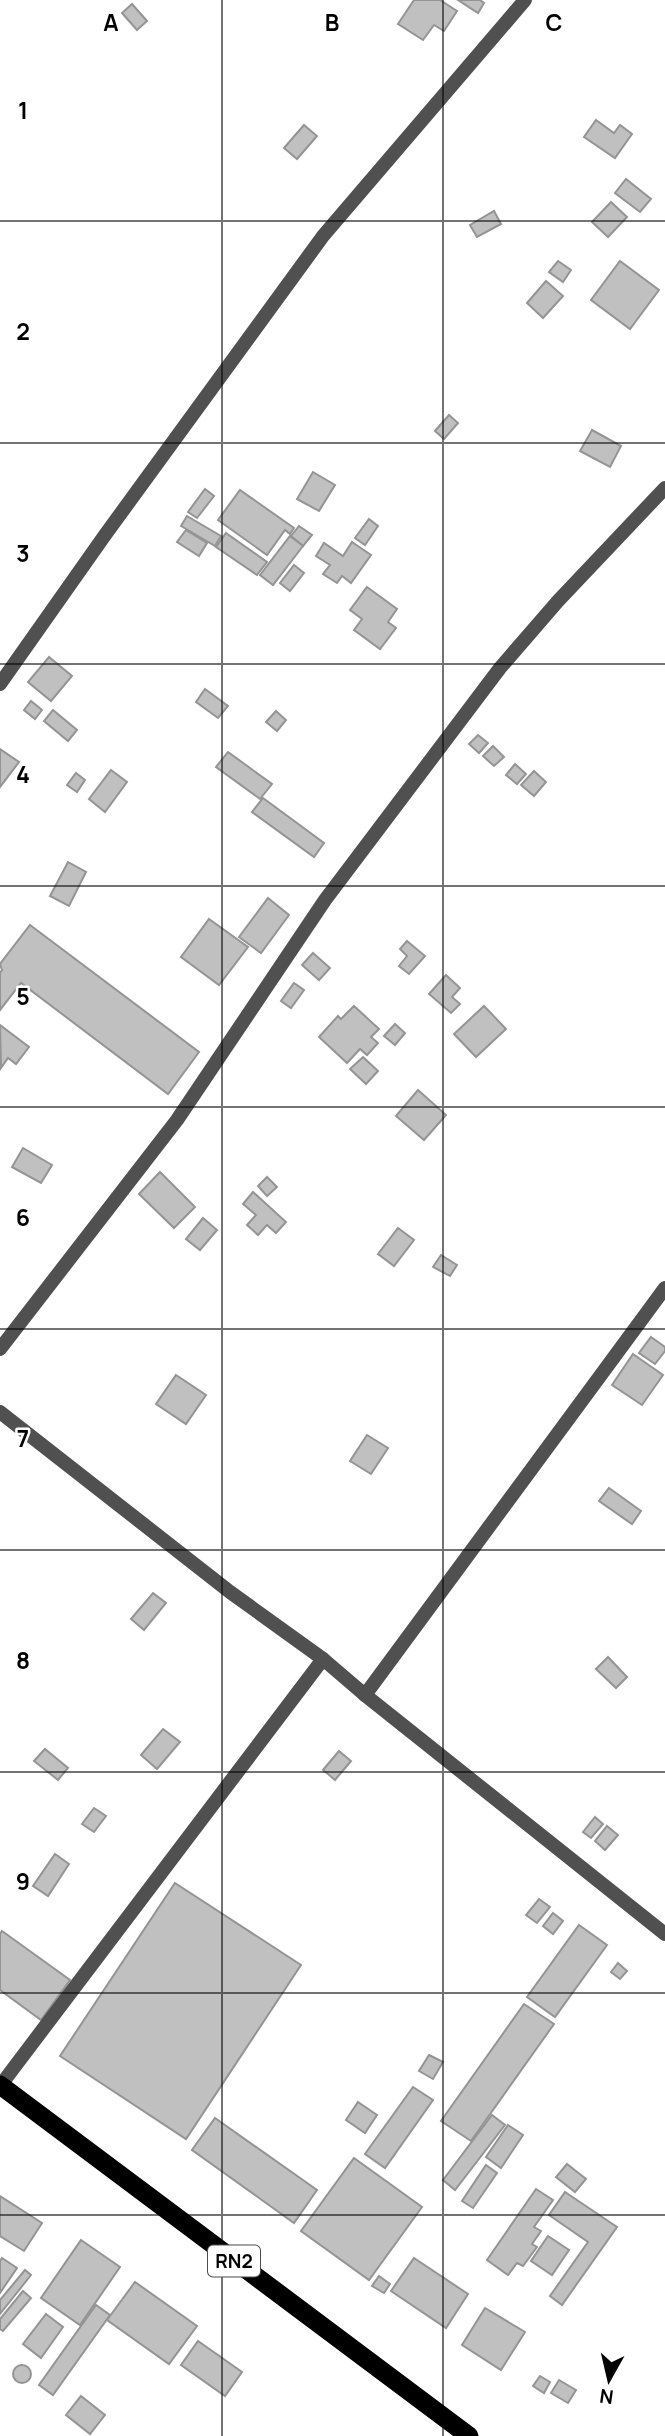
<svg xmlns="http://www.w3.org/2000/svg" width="665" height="2436" font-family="Manrope,sans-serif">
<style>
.building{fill:#c0c0c0;stroke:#949494;stroke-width:2}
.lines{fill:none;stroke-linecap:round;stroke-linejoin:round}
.minor{stroke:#505050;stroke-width:14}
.trunk{stroke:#000;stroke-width:19}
.grid{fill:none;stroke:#000;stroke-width:2;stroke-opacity:0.55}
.labels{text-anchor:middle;stroke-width:5;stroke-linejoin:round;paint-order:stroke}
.shield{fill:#fff;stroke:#4c4c4c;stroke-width:2}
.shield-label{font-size:19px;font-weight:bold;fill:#000}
.grid-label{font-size:23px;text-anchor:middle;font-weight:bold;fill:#000;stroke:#fff;stroke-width:5;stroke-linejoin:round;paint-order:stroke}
</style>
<rect width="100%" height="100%" fill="#fff"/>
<g class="building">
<polygon points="414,0 440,0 457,11 444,31 434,25 423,40 398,24"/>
<polygon points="458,0 480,0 484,3 478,13"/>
<polygon points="132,4 147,21 137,30 122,13"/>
<polygon points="596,120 614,133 620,125 632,134 615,158 584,137"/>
<polygon points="304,125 317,136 297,159 284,148"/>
<polygon points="626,179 651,199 640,212 615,193"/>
<polygon points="611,202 627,217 608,237 592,222"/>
<polygon points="494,211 501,224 477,237 470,225"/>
<polygon points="558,261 571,270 563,282 549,272"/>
<polygon points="620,261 659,290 630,329 591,300"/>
<polygon points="546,281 563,296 543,318 527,303"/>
<polygon points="449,415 458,423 444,439 435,431"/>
<polygon points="592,430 621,446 610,467 580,451"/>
<polygon points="313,472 335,485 319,511 297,499"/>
<polygon points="205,489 214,496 197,518 188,512"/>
<polygon points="240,490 294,528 290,534 285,530 267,555 218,520"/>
<polygon points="187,516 221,536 215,546 181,526"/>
<polygon points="369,519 378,526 365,545 355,538"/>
<polygon points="299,526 312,535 303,546 291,536"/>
<polygon points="186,530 207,543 199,556 177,542"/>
<polygon points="226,533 267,562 257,575 216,547"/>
<polygon points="290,536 303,546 273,585 260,575"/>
<polygon points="352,542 371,555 351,583 342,576 337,583 323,574 330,565 316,556 324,543 343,556"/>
<polygon points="294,565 304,573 290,591 280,583"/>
<polygon points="367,587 397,609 388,622 396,628 380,649 354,630 362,619 350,610"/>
<polygon points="49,657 72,676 51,701 28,682"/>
<polygon points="205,689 228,706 218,718 196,702"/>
<polygon points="31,701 42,710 35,719 24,710"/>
<polygon points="53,710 77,730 68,741 44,721"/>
<polygon points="276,711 286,720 277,731 266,722"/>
<polygon points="478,735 488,743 479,753 469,744"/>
<polygon points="493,746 504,757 494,766 483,756"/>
<polygon points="0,749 19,762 0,787"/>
<polygon points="228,752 272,784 260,799 216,767"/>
<polygon points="515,764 526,774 517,784 506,775"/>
<polygon points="111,770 127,782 105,812 89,799"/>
<polygon points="534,771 546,782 534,796 521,785"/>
<polygon points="76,773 85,780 77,792 67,785"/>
<polygon points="263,798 324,843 314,857 252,812"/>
<polygon points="68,862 86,872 69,906 50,896"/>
<polygon points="268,898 289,915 261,953 239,937"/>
<polygon points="209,919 248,947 219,985 181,957"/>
<polygon points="30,925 199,1052 168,1094 21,983 0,1010 0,973 2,970 0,964"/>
<polygon points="407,941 425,956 409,974 399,966 407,956 400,949"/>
<polygon points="313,953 330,968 319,980 302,965"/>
<polygon points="446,975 460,988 452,997 460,1004 451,1013 429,994"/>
<polygon points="294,983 304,990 291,1008 281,1001"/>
<polygon points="354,1006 379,1029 371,1037 378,1043 367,1055 360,1049 347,1063 319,1037 338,1016 341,1019"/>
<polygon points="484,1006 506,1029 476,1057 454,1034"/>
<polygon points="395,1024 405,1033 395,1045 384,1036"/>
<polygon points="0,1025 29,1047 16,1064 8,1058 1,1068"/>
<polygon points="363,1057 378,1071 366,1084 350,1069"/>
<polygon points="418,1090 446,1115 424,1140 396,1116"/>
<polygon points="23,1148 52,1165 41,1183 12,1167"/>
<polygon points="160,1172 195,1207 174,1228 139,1194"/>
<polygon points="267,1177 277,1187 267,1196 258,1186"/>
<polygon points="253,1192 286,1222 276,1233 267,1225 258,1235 247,1225 256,1215 243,1204"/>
<polygon points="203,1218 217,1230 200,1250 186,1239"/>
<polygon points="398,1228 414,1240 394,1266 378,1254"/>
<polygon points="441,1255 457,1265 450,1276 433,1267"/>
<polygon points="651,1337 665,1347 665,1351 655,1364 639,1353"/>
<polygon points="633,1354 663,1375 642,1405 612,1385"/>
<polygon points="176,1375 206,1395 186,1424 156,1404"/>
<polygon points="367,1435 388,1448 371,1474 350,1461"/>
<polygon points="609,1488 641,1511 632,1524 599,1501"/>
<polygon points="153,1593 166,1603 144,1630 131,1619"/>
<polygon points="608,1657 627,1677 616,1688 596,1669"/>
<polygon points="163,1729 180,1742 157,1769 141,1755"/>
<polygon points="45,1749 68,1768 58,1780 34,1761"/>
<polygon points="339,1751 351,1761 335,1780 323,1770"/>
<polygon points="94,1808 106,1816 94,1832 82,1824"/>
<polygon points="595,1817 603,1824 591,1838 583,1832"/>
<polygon points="607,1826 618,1835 605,1850 595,1841"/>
<polygon points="55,1854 69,1864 48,1896 33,1886"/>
<polygon points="175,1883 301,1965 186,2139 60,2056"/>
<polygon points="539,1899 550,1907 537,1923 526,1915"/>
<polygon points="553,1913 563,1921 553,1934 543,1926"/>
<polygon points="579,1925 607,1945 555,2017 527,1997"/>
<polygon points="2,1931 70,1980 41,2020 0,1990 0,1934"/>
<polygon points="618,1963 627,1971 620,1979 611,1972"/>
<polygon points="524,2004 554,2024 471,2141 441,2121"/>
<polygon points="429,2055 443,2062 433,2079 419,2071"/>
<polygon points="413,2087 433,2100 385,2168 365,2154"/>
<polygon points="358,2102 377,2115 365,2133 346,2120"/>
<polygon points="492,2115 505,2125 455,2190 443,2180"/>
<polygon points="215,2118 317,2190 294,2223 192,2150"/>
<polygon points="508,2125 523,2135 501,2168 486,2157"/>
<polygon points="354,2158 422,2207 369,2280 301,2231"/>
<polygon points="567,2164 586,2179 575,2192 556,2177"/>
<polygon points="486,2165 497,2173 473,2208 462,2201"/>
<polygon points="536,2189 553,2200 534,2227 541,2231 532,2244 537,2247 523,2266 517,2263 508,2275 487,2260"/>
<polygon points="565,2192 617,2227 562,2305 550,2296 588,2242 549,2215"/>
<polygon points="0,2196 42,2223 24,2251 0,2236"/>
<polygon points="548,2236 569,2250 552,2275 531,2261"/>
<polygon points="81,2240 120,2267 80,2325 41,2298"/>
<polygon points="2,2258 17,2268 0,2293 0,2261"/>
<polygon points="414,2258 468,2294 446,2328 391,2291"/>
<polygon points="25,2270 31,2275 0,2314 0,2300"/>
<polygon points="379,2276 390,2284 384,2293 372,2286"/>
<polygon points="135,2282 197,2326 169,2364 107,2320"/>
<polygon points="23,2291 31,2298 3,2331 0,2329 0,2319"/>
<polygon points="96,2305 110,2315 53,2395 39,2385"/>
<polygon points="485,2308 525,2332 501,2370 462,2345"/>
<polygon points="46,2314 63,2327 41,2358 23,2344"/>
<polygon points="198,2341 242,2372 225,2396 181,2365"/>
<circle cx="22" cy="2374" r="9"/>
<polygon points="540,2376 550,2382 544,2393 533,2386"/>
<polygon points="559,2380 576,2390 568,2403 551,2393"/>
<polygon points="81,2396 105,2415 90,2434 66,2415"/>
</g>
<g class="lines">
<g class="minor">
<polyline points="0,684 105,535 323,236 525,0"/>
<polyline points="0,1349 177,1120 325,900 500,668 558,601 665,488"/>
<polyline points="0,1412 230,1592 323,1659 365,1695 665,1934"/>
<polyline points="365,1695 665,1288"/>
<polyline points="0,2086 323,1659"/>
</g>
<polyline class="trunk" points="0,2085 469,2436"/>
</g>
<path class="grid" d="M222,0V2436M443,0V2436M0,221H665M0,443H665M0,664H665M0,886H665M0,1107H665M0,1329H665M0,1550H665M0,1772H665M0,1993H665M0,2215H665"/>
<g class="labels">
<rect class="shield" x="208" y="2245.5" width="52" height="31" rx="5"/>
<g class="shield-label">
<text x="234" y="2268">RN2</text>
</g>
</g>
<g class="grid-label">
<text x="111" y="31">A</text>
<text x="332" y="31">B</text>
<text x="554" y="31">C</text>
<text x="23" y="119">1</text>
<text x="23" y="340">2</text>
<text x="23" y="562">3</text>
<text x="23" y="783">4</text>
<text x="23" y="1005">5</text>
<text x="23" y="1226">6</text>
<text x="23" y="1447">7</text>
<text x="23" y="1669">8</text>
<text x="23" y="1890">9</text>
</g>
<g transform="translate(609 2380) rotate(188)" stroke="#ffffff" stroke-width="5" paint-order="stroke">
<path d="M0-5L12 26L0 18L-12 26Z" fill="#000000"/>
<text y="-10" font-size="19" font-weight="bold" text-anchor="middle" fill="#000000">N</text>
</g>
</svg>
